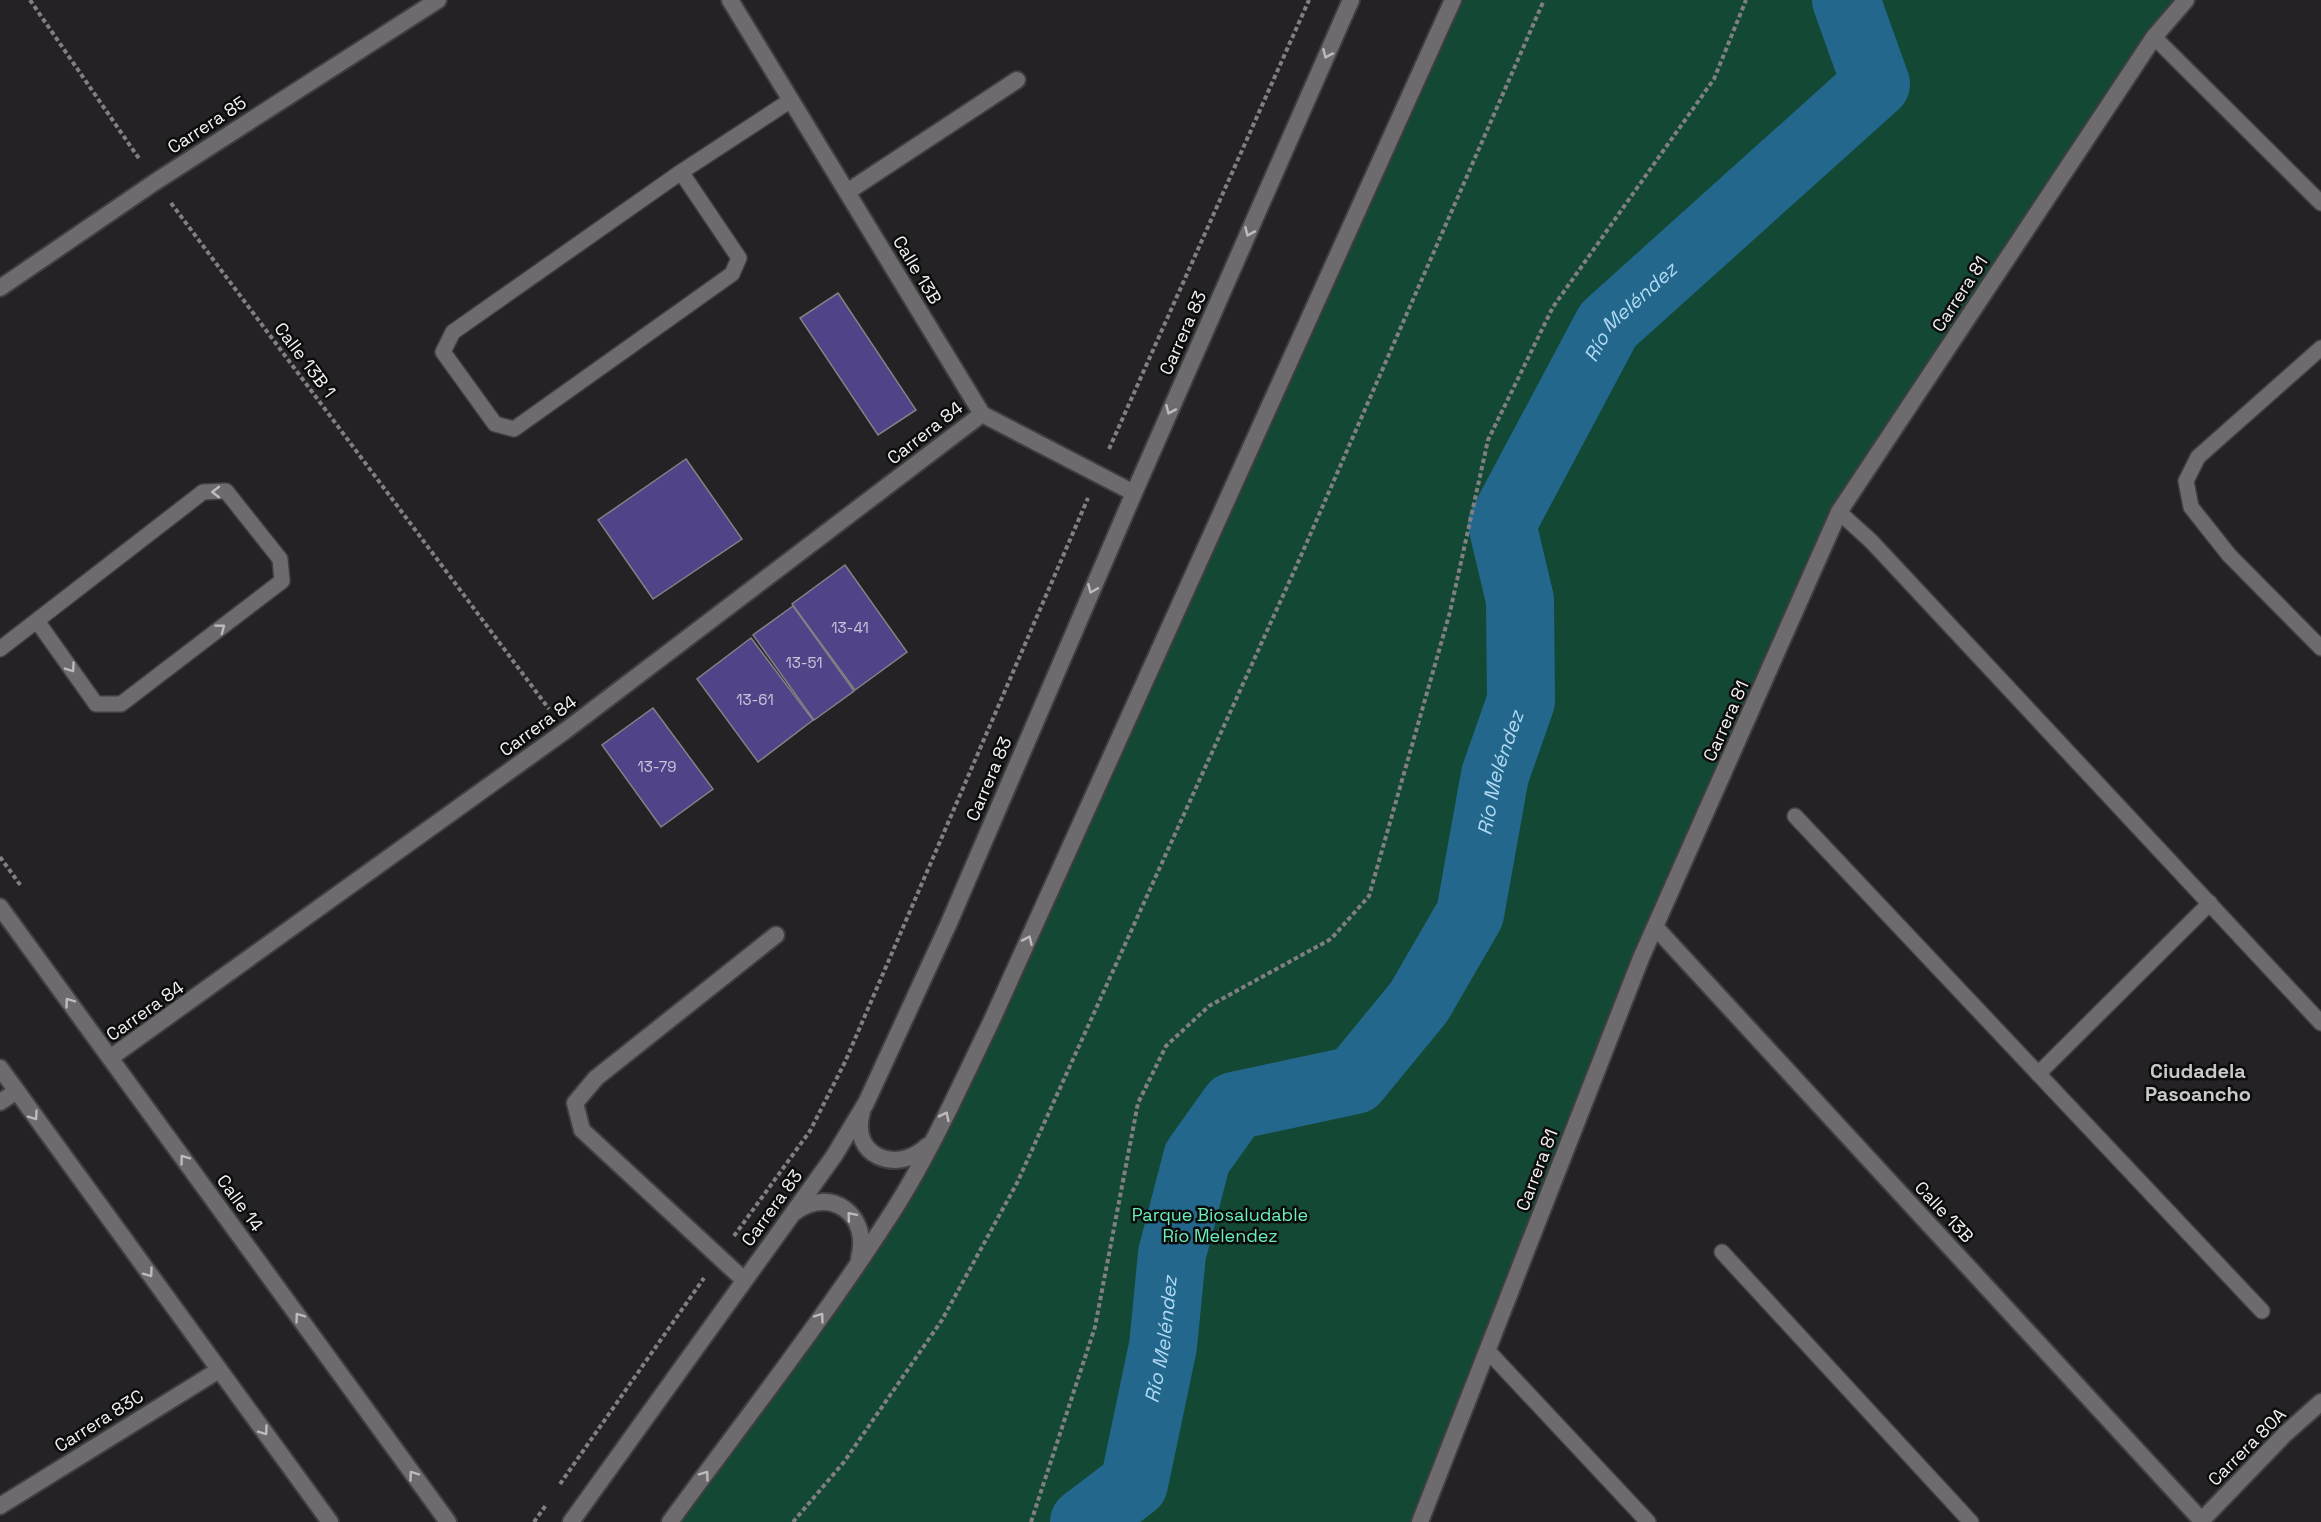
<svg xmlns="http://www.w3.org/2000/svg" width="2321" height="1522" font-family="'Space Grotesk',sans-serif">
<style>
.green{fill:#134835}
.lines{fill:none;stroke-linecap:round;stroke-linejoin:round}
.river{stroke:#23688c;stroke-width:68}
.building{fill:#504388;stroke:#828285;stroke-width:1.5}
.service-casing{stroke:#3f3e40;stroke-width:18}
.minor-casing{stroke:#3f3e40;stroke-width:20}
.tertiary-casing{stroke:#3f3e40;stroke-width:20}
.path{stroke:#817f82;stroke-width:4;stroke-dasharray:4.5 3;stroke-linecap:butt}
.service{stroke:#6d6b6e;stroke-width:15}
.minor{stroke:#6d6b6e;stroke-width:16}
.tertiary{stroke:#6d6b6e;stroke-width:16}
.oneway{stroke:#bdbbbe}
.labels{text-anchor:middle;stroke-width:5;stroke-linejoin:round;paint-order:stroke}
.number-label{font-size:15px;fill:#cac6d8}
.street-label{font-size:18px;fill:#f2f1f3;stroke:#0d0c0d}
.park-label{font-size:18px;fill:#6af0bc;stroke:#0d0c0d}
.water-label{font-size:20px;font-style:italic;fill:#b0d9f3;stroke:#0d0c0d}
.neighbourhood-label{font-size:20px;font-weight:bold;fill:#c9c7ca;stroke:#0d0c0d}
</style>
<rect width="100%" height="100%" fill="#242225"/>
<polygon class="green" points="1453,0 2186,0 1839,512 1692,845 1420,1522 670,1522 934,1140"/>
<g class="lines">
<path class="river" id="s1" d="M1084,1522L1134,1484L1163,1346L1172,1254L1197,1158L1234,1106L1355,1080L1419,1002L1470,914L1495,775L1521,701L1520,600L1502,524L1608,325L1876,84L1846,0"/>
</g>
<g class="building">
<polygon points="838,293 916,410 878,435 800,318"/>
<polygon points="686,459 742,539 653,599 598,520"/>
<polygon points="845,565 907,652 855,690 792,604"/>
<polygon points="793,606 854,691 814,720 753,635"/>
<polygon points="751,638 813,720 758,762 697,679"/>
<polygon points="653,708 713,789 661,827 602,745"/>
</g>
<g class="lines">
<defs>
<g id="service">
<polyline points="2154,37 2321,203"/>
<polyline points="681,172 739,258 732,274 514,429 495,424 443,352 453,332 681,172 791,100"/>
<polyline points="2321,348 2198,457 2186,481 2191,507 2229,555 2321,648"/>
<polyline points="1839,512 1871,541 2321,1023"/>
<polyline points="0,649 203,492 226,491 280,559 282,581 121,704 96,704 37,621"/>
<polyline points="1795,816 2262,1311"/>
<polyline points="2038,1074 2210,903"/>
<polyline points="1722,1252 1971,1522"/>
<polyline points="1487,1350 1648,1522"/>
</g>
<g id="minor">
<polyline points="730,0 982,414 1134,493"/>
<polyline points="847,192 1017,80"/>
<polyline points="0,288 155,182 438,0"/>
<polyline points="1657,929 2203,1522"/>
<polyline points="110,1058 565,731 982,414"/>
<polyline points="0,1102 17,1091"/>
<polyline points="744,1280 582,1130 575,1103 596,1078 776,935"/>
<polyline points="0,1506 219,1370"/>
<polyline points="2202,1520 2285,1434 2321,1402"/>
<polyline points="1420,1522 1641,958 1839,512 2154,37 2186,0"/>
</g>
<g id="tertiary">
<polyline points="0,907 448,1522"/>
<polyline points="0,1068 330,1522"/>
<path d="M862,1112C849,1156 897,1175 927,1146"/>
<path d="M795,1212C831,1185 871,1216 859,1258"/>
<polyline points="571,1522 834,1156 866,1103 949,923 1134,493 1351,0"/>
<path d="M670,1522C746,1418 826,1316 895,1208C932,1149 961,1084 991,1022L1453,0"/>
</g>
</defs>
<use href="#service" class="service-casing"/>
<use href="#minor" class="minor-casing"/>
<use href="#tertiary" class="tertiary-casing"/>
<g class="path">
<polyline points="30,0 140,160"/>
<polyline points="171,203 549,709"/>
<polyline points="1109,449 1309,0"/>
<polyline points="0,857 21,886"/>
<polyline points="734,1236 810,1131 845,1062 1088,498"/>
<polyline points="560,1484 704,1278"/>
<polyline points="534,1522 546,1505"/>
<polyline points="793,1522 844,1462 942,1320 1017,1183 1300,558 1544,0"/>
<polyline points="1031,1522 1095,1327 1138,1103 1166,1046 1209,1006 1331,939 1369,896 1450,612 1488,440 1553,307 1714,79 1746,0"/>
</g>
<use href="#service" class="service"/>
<use href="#minor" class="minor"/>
<use href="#tertiary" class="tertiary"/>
</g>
<defs><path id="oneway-chevron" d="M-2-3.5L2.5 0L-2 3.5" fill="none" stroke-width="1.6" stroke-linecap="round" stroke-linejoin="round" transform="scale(1.5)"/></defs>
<g class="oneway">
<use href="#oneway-chevron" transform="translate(1327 54) rotate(114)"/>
<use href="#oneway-chevron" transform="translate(1249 232) rotate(114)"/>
<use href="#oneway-chevron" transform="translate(1170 410) rotate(114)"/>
<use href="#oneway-chevron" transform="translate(216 492) rotate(180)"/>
<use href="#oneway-chevron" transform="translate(1092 589) rotate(113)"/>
<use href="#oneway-chevron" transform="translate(221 628) rotate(-37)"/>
<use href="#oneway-chevron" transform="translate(71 668) rotate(55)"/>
<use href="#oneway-chevron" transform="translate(1028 940) rotate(-66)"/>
<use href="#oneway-chevron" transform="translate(69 1002) rotate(-126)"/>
<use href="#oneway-chevron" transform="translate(34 1116) rotate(54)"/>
<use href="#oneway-chevron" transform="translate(945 1116) rotate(-64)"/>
<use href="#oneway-chevron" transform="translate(184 1159) rotate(-126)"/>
<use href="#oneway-chevron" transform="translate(851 1216) rotate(-130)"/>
<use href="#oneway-chevron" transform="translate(149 1273) rotate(54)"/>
<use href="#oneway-chevron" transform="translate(299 1317) rotate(-126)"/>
<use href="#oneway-chevron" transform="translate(820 1317) rotate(-54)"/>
<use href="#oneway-chevron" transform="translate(264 1431) rotate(54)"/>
<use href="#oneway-chevron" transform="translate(413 1475) rotate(-126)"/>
<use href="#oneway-chevron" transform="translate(705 1475) rotate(-54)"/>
</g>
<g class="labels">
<g class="number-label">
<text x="850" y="633">13-41</text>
<text x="804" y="668">13-51</text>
<text x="755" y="705">13-61</text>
<text x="657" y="772">13-79</text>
</g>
<g class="street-label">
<text transform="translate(207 125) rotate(-33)" y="6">Carrera 85</text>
<text transform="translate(917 270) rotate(59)" y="6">Calle 13B</text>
<text transform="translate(1960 294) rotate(-57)" y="6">Carrera 81</text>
<text transform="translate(1183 333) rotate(-66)" y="6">Carrera 83</text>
<text transform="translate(305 360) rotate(53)" y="6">Calle 13B 1</text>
<text transform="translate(925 433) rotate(-38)" y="6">Carrera 84</text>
<text transform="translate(1726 721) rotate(-66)" y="6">Carrera 81</text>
<text transform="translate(538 726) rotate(-36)" y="6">Carrera 84</text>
<text transform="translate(989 779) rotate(-67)" y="6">Carrera 83</text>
<text transform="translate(145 1011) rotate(-35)" y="6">Carrera 84</text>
<text transform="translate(1537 1170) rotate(-69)" y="6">Carrera 81</text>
<text transform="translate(240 1203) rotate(54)" y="6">Calle 14</text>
<text transform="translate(772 1208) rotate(-54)" y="6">Carrera 83</text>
<text transform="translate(1944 1212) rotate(47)" y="6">Calle 13B</text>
<text transform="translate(99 1421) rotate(-32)" y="6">Carrera 83C</text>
<text transform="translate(2247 1447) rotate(-45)" y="6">Carrera 80A</text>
</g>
<g class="park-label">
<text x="1220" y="1221">Parque Biosaludable<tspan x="1220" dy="21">Río Melendez</tspan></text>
</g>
<g class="water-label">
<text dy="7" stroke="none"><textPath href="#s1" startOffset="1434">Río Meléndez</textPath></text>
<text dy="7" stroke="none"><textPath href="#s1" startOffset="930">Río Meléndez</textPath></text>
<text dy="7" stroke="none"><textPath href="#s1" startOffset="210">Río Meléndez</textPath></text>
</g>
<g class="neighbourhood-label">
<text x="2198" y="1078">Ciudadela<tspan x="2198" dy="23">Pasoancho</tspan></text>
</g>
</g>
</svg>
